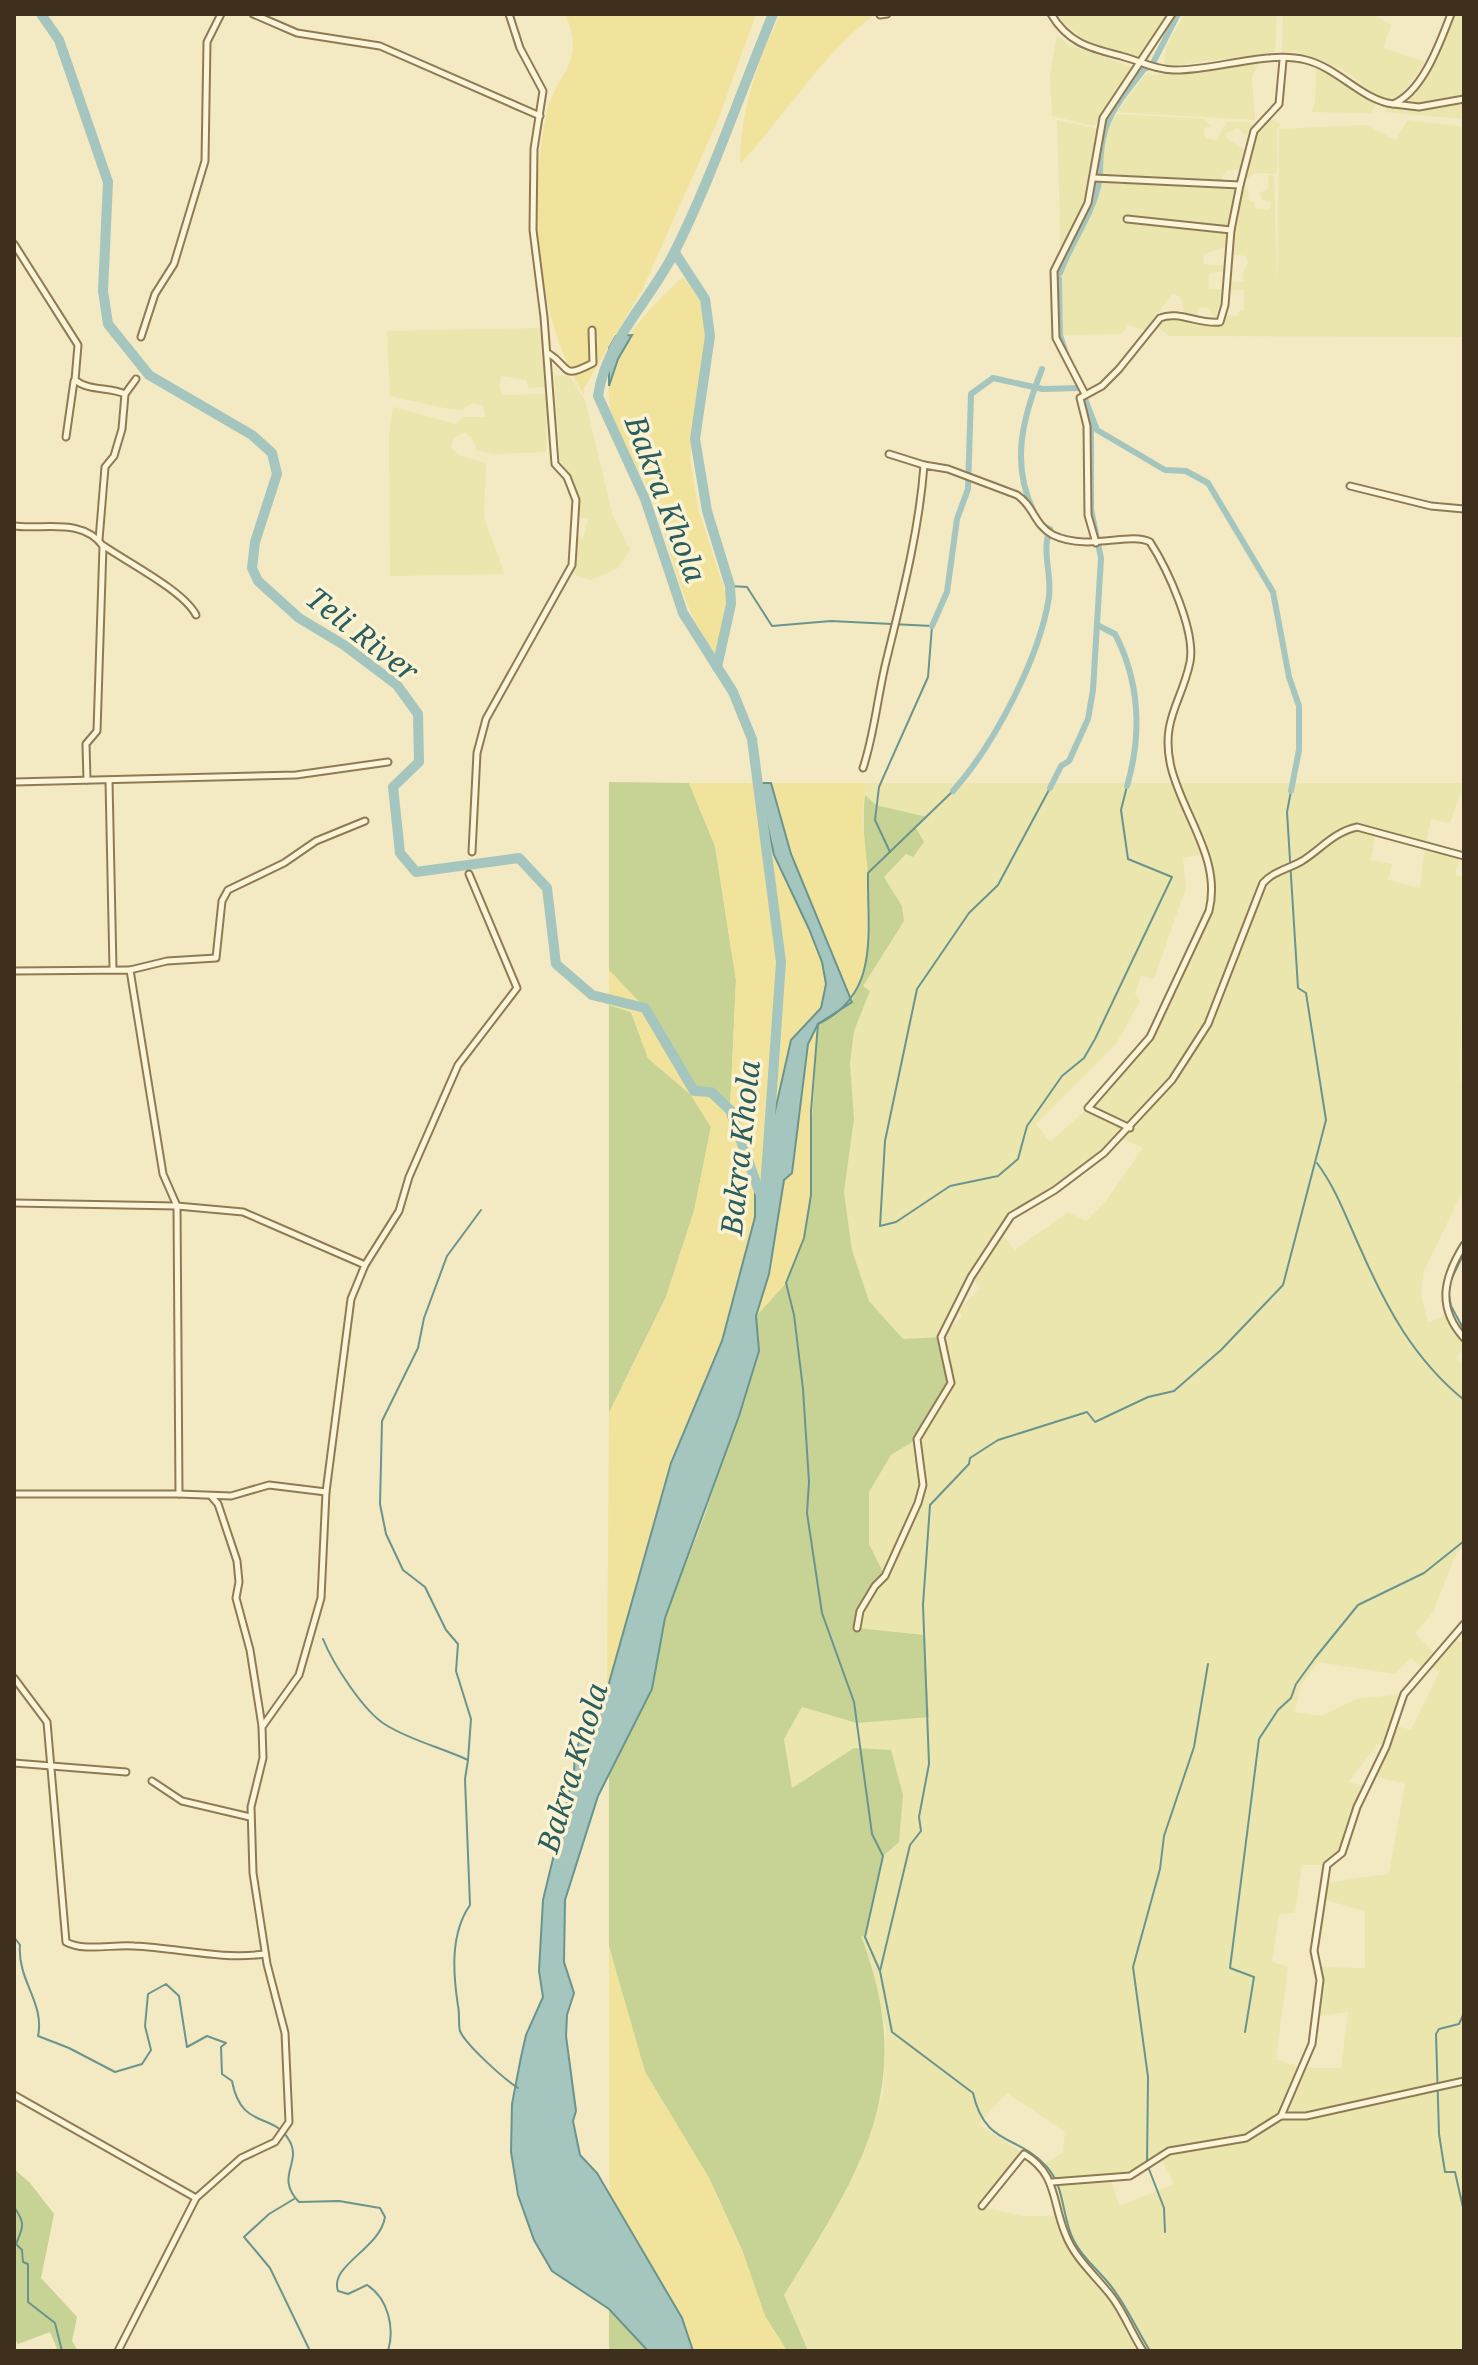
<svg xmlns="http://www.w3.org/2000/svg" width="1478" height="2365" font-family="'Noto Serif',serif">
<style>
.farmland{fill:#eae6ae;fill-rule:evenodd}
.green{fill:#c6d394}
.sand{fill:#f2e39c}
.water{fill:#a5c5bf;stroke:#6a958f;stroke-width:2}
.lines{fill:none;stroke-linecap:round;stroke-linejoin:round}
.stream{stroke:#6a958f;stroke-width:2}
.canal{stroke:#a5c5bf;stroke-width:6}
.river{stroke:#a5c5bf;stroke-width:10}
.minor-casing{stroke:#907a56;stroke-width:9}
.minor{stroke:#fdf5d7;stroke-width:5}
.labels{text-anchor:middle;stroke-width:7;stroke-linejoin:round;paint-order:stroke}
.water-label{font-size:30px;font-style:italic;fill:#2a5e5f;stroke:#faf2d3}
</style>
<rect width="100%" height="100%" fill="#f3e9c2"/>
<g class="farmland">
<polygon points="1058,14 1170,14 1148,61 1088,43 1058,18"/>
<polygon points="1185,14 1277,14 1275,52 1164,67 1167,45"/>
<polygon points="1283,14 1374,14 1391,25 1383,48 1425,62 1402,94 1390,99 1380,98 1342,69 1296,51 1282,54"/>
<polygon points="1451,14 1464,14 1464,119 1385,112 1387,107 1403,103 1415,88 1437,52"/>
<polygon points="1057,35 1069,45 1138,69 1094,126 1052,116 1050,75"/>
<polygon points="1252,63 1258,65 1252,76 1255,120 1117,112 1147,72 1152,75 1211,71"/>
<polygon points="1316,67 1373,100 1376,104 1371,113 1311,112 1315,102"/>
<polygon points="1112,114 1205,119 1210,126 1204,129 1205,137 1216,141 1226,122 1249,122 1252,126 1247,136 1238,128 1226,133 1226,138 1244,149 1241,169 1227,171 1222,176 1225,184 1236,187 1225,247 1204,254 1203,264 1224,266 1225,271 1210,273 1208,278 1209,289 1224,289 1215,318 1208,308 1200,307 1196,316 1185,315 1181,297 1172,294 1146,330 1128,325 1122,334 1063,335 1057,120 1099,129 1106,126"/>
<polygon points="1270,119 1281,124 1277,129 1277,174 1255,173 1246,179 1244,186 1249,192 1247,199 1255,203 1255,209 1270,210 1271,202 1262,200 1260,193 1269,188 1268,175 1274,176 1277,287 1279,129 1366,125 1395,140 1408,120 1464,127 1464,337 1170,336 1157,327 1161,320 1169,318 1212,326 1222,324 1224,315 1237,317 1239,311 1244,310 1244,290 1230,290 1230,283 1244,281 1242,274 1248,262 1246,256 1232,254 1234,219 1254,133"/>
<polygon points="541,328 546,387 529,388 526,380 501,376 499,387 503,395 547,394 546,452 496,454 477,451 472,438 465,433 453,438 451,448 461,456 486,463 484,518 505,574 390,576 389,435 393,407 456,424 463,417 486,417 483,405 472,403 462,410 449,409 390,396 387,331"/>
<polygon points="554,375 569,376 585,400 613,517 630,549 617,569 590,580 570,573 577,560 576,538 583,538 588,519 579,517 580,496 560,460"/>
<path d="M866,783H1464L1450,823L1431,819L1425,847L1460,855L1455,875L1464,877L1460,1081L1464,1082V1188L1423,1273L1421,1296L1428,1322L1449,1314L1455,1328L1464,1325V1347L1456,1358L1464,1364V1545L1456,1554L1433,1612L1415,1633L1437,1656L1454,1639L1464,1643V2351H808L784,2295L832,2210L883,2093L886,2031L871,1962L792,1788L784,1739L802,1707L857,1723L929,1716L857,1628L860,1611L885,1576L869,1544V1492L891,1455L917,1439L903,1339L869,1301L852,1250L844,1192L854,1119L850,1063L854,1031L870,991L863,986L902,906L884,877L907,854L916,828L926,817L876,805L865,795ZM1376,830L1425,848L1420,888L1388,880L1392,864L1371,860ZM1206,854L1213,894L1150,1037L1088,1108L1050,1142L1036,1124L1116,1044L1140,1001L1135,993L1141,976L1154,979L1186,887L1183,858ZM1120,1137L1143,1148L1105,1202L1086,1221L1068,1212L1015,1250L1000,1232L1011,1216L1075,1176ZM972,1277L980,1289L959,1308L962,1318L953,1325L947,1322ZM1411,1658L1424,1670L1430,1664L1440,1671L1411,1730L1393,1725L1404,1694L1356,1699L1321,1716L1295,1712L1300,1686L1318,1662L1394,1674ZM1378,1744L1386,1747L1374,1776L1405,1784L1389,1874L1324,1883L1322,1899L1365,1911V1968L1317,1967L1320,1980L1315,2017L1348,2012L1341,2068H1303L1276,2059L1288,1967L1272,1962L1279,1914L1295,1913L1302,1865H1327L1342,1853L1368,1787L1348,1782ZM1007,2093L1065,2132L1063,2152L1042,2166L1060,2216H1022L983,2207L1024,2154L978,2124ZM1161,2158L1174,2184L1119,2206L1110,2177L1130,2176Z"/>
</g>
<g class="green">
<polygon points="609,782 689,783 715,846 736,980 730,1110 694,1091 645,1008 609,970"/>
<path d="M865,795L876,805L927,817L916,828L924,842L913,857L906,854L884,877L902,906L904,921L863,986L870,991L854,1031L850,1063L854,1119L844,1192L852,1250L869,1301L903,1339L941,1337L951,1383L917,1439L891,1455L869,1492V1544L885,1576L860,1611L857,1628L924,1635L929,1717L857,1723L802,1707L784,1739L792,1788L854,1748L891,1750L903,1795L899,1842L883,1856L865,1937L861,1936C919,2086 861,2170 784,2295L808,2351H787L765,2316L742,2250L709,2178L645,2072L609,1947V1775L652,1689L665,1618L704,1517L759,1351L756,1316L786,1283L810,1151L818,1024C899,986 856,865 865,795Z"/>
<polygon points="609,1005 631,1012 648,1058 691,1095 711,1127 694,1211 666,1297 609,1413"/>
<polygon points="14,2169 30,2183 54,2214 41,2278 77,2317 72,2341 78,2351 58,2351 50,2332 18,2344 14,2338"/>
<polygon points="609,2309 648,2351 609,2351"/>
</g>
<g class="sand">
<path d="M565,14H756L718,120L642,290L584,388V395C535,312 528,210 546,116C555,71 588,65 565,14Z"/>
<path d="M781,14H875C821,55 786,115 740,164C740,114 757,58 781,14Z"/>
<path d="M683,277L700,299L707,337L690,458L698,508L727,598L716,655C680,608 673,553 652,498C638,461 605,428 609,386C614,342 653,305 683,277Z"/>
<polygon points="689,783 758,783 774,855 809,929 822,962 826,984 821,1008 791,1040 768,1142 765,1190 755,1181 755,1217 722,1341 607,1690 609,1413 666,1297 694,1211 711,1127 691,1095 648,1058 631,1012 609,1005 609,970 645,1008 694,1091 711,1092 730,1109 736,980 715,846"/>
<polygon points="771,783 866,783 862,816 868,873 866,965 852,1002 791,854"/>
<polygon points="818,1024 811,1111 811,1195 804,1238 786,1283 756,1316 769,1274 784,1180 792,1173 808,1044"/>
<polygon points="609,1947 645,2072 709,2178 742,2250 765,2316 787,2351 693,2351 682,2318 609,2193"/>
</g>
<g class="water">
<polygon points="632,335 618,359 609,386 609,348 616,336"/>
<polygon points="758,783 771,783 791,854 852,1002 818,1024 808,1044 792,1173 784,1180 769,1274 756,1316 759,1351 739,1416 665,1618 652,1689 598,1796 565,1900 564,1962 574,1993 567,2015 566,2036 576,2111 573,2121 580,2155 597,2173 682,2318 693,2351 648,2351 609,2309 552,2271 534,2240 518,2195 511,2152 512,2104 521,2057 526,2035 543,1997 539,1971 543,1900 574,1772 575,1752 583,1733 607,1690 671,1463 722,1341 755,1217 755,1180 765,1188 768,1142 791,1040 821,1008 826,984 822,962 809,929 774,855"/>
</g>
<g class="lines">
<g class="stream">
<polyline points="730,586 747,587 772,626 831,621 932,626 928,677 879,787 875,820 890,852"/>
<polyline points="1050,788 998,885 969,913 917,989 885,1141 880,1226 896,1222 950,1186 998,1176 1018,1159 1027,1126 1062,1076 1084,1058 1095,1039 1172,877 1128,859 1121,810 1127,786"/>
<path d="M953,791L868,873C867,933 881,994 818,1024L811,1111V1195L804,1238L786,1283L794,1315L803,1389L809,1482L807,1513L822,1613L854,1702L872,1834L883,1856L865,1937L880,1971L892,2032L973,2093C985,2147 1018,2134 1047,2167C1066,2189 1061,2216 1074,2241C1084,2261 1104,2274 1116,2293C1129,2311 1138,2332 1150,2351"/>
<path d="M1317,1163C1337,1190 1347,1220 1361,1250C1387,1309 1414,1359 1464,1400"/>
<polyline points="1449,1284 1464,1253"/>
<polyline points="1448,1290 1451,1306 1464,1330"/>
<path d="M323,1639C333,1664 364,1712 386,1725C410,1740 442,1748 468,1760L465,1779L470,1905C450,1934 453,1973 458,2006C460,2014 458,2024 460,2031C466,2045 504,2079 518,2088"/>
<polyline points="1464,1737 1464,1754"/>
<polyline points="468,1760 471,1719 456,1671 458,1644 446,1630 425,1587 403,1570 386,1534 380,1504 382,1421 418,1348 424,1318 447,1256 481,1210"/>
<path d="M14,1937L20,1945C17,1980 45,2003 38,2036L69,2048L115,2072L142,2064L151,2050L145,2026L148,1994L166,1984L179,1996L187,2047L207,2036L226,2043L221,2047L222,2074L232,2081C241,2130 273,2112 289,2140C303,2163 274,2176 299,2202L339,2201L380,2208L385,2217C380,2249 329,2265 338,2291L348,2294L367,2285C388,2298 395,2328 388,2351"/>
<polyline points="880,1971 910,1845 921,1831 919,1817 929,1764 923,1605 930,1505 969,1464 970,1458 998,1440 1087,1412 1095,1422 1148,1397 1174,1391 1221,1350 1283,1285 1326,1120 1306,993 1298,988 1287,812 1291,791"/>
<polyline points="1464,2013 1459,2024 1439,2029 1436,2034 1439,2134 1445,2172 1455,2172 1464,2212"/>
<polyline points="1245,2032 1254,1977 1230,1968 1259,1739 1278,1710 1291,1698 1296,1684 1315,1658 1358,1605 1424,1573 1464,1541"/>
<polyline points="294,2199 269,2214 244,2237 270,2268 310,2351"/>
<path d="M14,2207C26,2224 23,2227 16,2244L22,2250L23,2262L28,2264V2302L55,2323L62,2351"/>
<polyline points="1165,2232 1164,2208 1147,2164 1148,2077 1133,1967 1160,1869 1164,1836 1194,1747 1208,1664"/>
</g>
<g class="canal">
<polyline points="1154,61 1178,14"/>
<path d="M1100,174C1100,120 1113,110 1144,69L1150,67"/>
<path d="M1060,273C1071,242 1093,215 1099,182"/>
<polyline points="1059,279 1060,335 1066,354"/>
<polyline points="1085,399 1097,430 1165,470 1186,471 1208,483 1273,592 1289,677 1299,706 1299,750 1291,791"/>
<path d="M1034,512C1010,463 1023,417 1042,369"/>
<path d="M1097,625L1115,634C1140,682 1142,735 1127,786"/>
<polyline points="932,626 947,592 957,519 968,489 971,394 993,378 1043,389 1078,388"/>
<polyline points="1050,788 1061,766 1069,761 1088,719 1093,690 1101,558 1091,509 1091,422"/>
<path d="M953,791C994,745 1040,657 1049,597C1052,573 1041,551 1050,529L1042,526"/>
</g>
<g class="river">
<polyline points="41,14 59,40 108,182 103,291 108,324 149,375 252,435 272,453 277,474 255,542 252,568 258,581 299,618 344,645 397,685 418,714 419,762 393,787 400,853 416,872 519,858 547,888 556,964 592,995 645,1008 694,1091 711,1092 730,1110 759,1191"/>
<polyline points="675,253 705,299 710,336 695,439 707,511 730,586 731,604 717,667"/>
<path d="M764,1203L781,962L752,739L733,692L683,613L645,499L598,396C606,340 651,300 675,251C713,175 740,93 773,14"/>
</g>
<defs>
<g id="minor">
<polyline points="253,14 297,33 380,46 540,116"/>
<path d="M1051,14C1068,43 1090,48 1121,56C1138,60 1155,70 1174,70C1214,71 1267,50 1306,60C1338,68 1362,100 1393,104C1423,92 1440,42 1451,14"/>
<polyline points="880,15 887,14"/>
<polyline points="1394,104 1419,107 1464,99"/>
<polyline points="1094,178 1240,185"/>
<polyline points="1127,219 1231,230"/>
<path d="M14,244L78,345L75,380C88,391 109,387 125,394"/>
<polyline points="141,337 155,294 174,264 205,161 207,42 221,14"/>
<path d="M548,353C572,368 560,380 593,363L592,330"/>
<polyline points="1085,394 1056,338 1054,271 1088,203 1103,118 1172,14"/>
<polyline points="66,437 74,381"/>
<polyline points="889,454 924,465"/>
<polyline points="1350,486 1431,506 1464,509"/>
<path d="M14,526C43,530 82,517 103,546L97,731L86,744L87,780"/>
<polyline points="99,540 105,467 114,456 122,429 125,394 136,379"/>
<path d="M1096,543L1088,515L1087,426L1080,398L1102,386L1119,369L1160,318C1178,310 1200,325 1220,322L1225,305L1231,230L1240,185L1254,131L1279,104L1283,60"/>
<path d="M104,546C127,562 184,591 196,615"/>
<path d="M863,768C874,735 877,701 885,666C901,600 919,533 924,465L948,469L1017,495C1034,506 1034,525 1053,535C1089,552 1130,531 1150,542C1167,568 1196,631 1190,662C1182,702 1160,720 1171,767C1183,816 1222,859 1209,911L1150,1037L1088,1108L1130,1128"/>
<polyline points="109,781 113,969"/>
<polyline points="14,782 296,775 388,762"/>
<polyline points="472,852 477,753 486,719 572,565 576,500 567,477 555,464 544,317 533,230 534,149 543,91 520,48 509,14"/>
<polyline points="130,970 167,961 216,958 222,901 228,890 284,863 316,841 365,821"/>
<polyline points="14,971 130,970 163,1174 177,1206 179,1494 14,1494"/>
<polyline points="14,1203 177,1206 243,1212 365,1265"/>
<path d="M1464,1245C1444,1277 1436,1307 1464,1338"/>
<polyline points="179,1494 231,1496 269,1485 326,1492"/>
<polyline points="212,1497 218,1504 237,1561 239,1582 236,1598 250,1650 262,1726"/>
<path d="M857,1628L860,1611L875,1586L885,1576L918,1503L923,1485L917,1439L951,1383L941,1337L971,1277L1011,1216L1055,1190L1104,1153L1172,1080L1208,1024L1263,883C1274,871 1288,869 1302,861C1321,849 1334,832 1357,827L1464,856"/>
<path d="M14,1678L47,1722L66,1942C84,1952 114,1944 134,1946C179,1948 220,1960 265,1954"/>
<polyline points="14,1763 126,1772"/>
<polyline points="152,1781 182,1801 250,1817"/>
<polyline points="14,2095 196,2198"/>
<polyline points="1281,2116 1306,2116 1464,2081"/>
<polyline points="1052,2182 1130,2176 1169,2151 1246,2138 1281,2116 1312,2044 1320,1980 1314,1951 1327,1865 1342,1853 1357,1807 1386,1747 1404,1694 1464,1624"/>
<path d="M982,2206L1024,2154C1057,2173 1052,2202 1065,2233C1074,2258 1096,2276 1112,2297C1124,2313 1132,2334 1143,2351"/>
<polyline points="118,2351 196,2198 241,2158 275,2142 289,2122 285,2033 267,1964 253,1873 251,1807 263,1758 262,1727 299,1675 321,1598 326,1492 351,1299 365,1265 399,1211 409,1177 458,1065 517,988 469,874"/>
</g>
</defs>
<use href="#minor" class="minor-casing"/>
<use href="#minor" class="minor"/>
</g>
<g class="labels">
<g class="water-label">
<text transform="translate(665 499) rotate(69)" y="10">Bakra Khola</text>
<text transform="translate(362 635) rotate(38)" y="10">Teli River</text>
<text transform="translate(741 1148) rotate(-84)" y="10">Bakra Khola</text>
<text transform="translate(573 1768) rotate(-73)" y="10">Bakra Khola</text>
</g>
</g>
<rect width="1478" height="2365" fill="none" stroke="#3e301c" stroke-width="32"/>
</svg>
